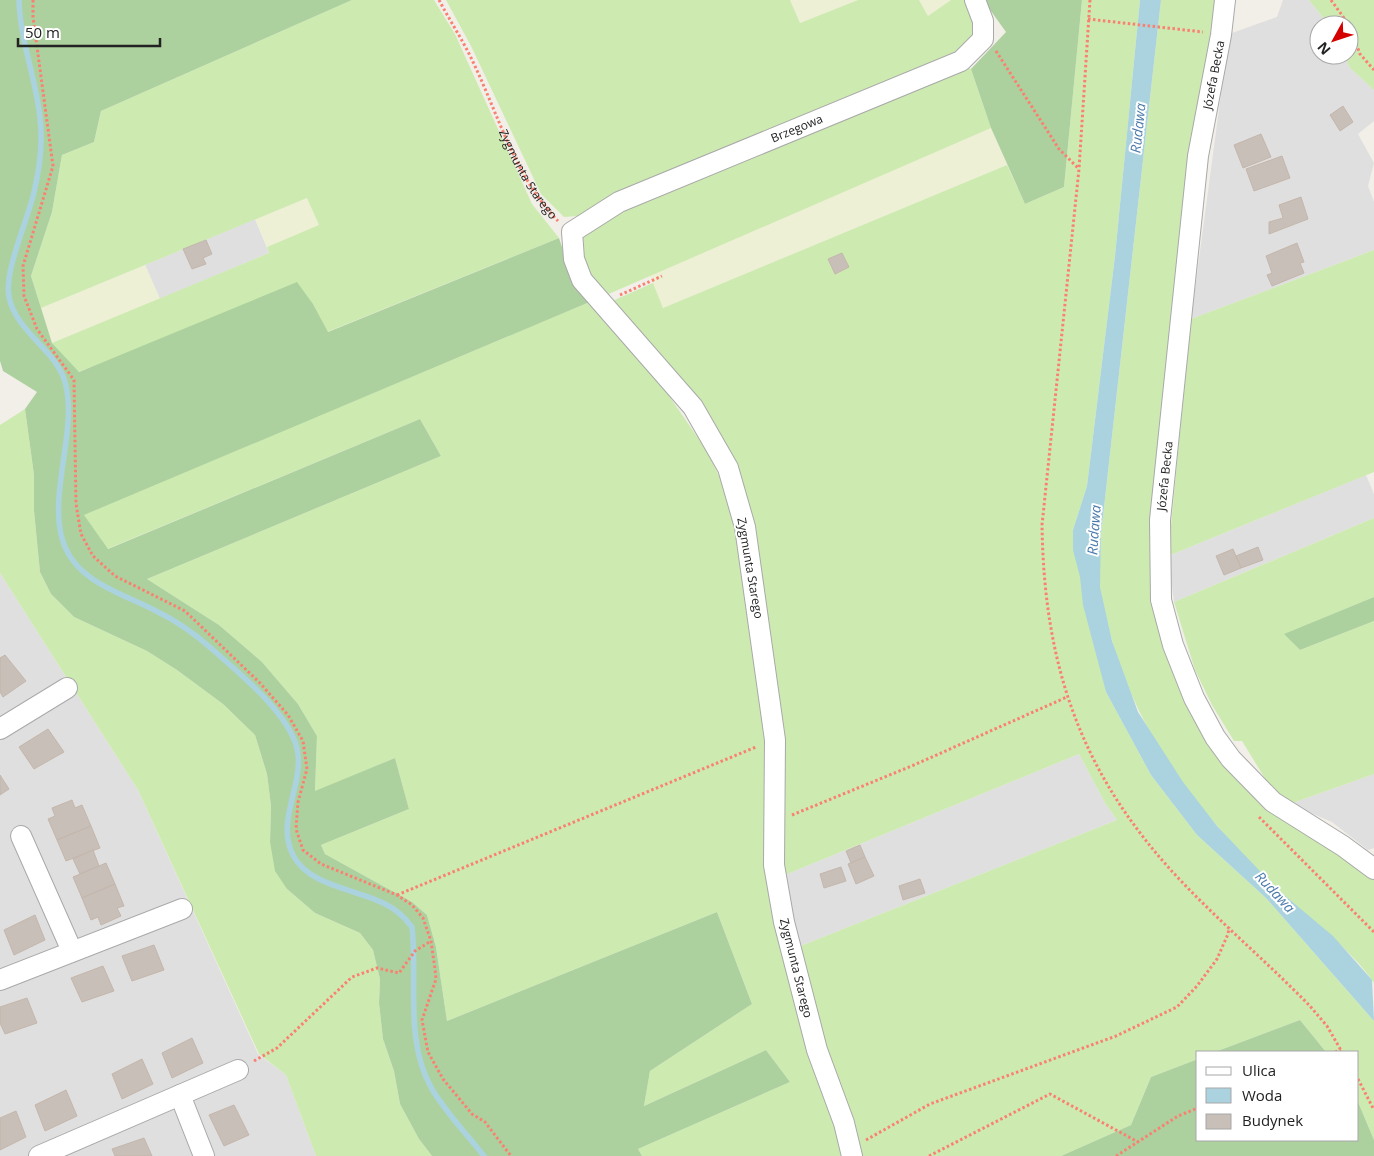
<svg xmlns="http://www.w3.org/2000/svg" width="1374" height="1156" font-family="'Open Sans',sans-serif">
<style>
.residential{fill:#e0dfdf}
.farmland{fill:#eef0d5}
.grass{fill:#cdebb0}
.forest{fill:#add19e}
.water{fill:#aad3df}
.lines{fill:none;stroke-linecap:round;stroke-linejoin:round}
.stream{stroke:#aad3df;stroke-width:5.5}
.building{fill:#c7bfb8;stroke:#c4b6ab}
.minor-casing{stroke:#a9a9a9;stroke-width:22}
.path{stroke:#fa8072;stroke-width:3;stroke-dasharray:2.5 2.5;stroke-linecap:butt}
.minor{stroke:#fff;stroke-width:20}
.labels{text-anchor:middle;stroke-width:4;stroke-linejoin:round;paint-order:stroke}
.street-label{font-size:12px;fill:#222;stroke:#fff}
.water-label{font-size:14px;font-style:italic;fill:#4a7aab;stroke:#fff}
</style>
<rect width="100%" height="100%" fill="#f2efe9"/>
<g class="residential">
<polygon points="1283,0 1309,0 1329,25 1319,25 1319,55 1344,55 1350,68 1374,90 1374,121 1358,134 1374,163 1368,186 1374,202 1374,250 1191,319 1229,34 1277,17"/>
<polygon points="255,219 269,253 160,299 145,265"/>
<polygon points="1366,475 1374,494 1374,518 1174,602 1168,556"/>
<polygon points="0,573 138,790 258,1054 286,1075 316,1156 0,1156"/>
<polygon points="1079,754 1105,803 1117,820 798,947 780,877"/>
<polygon points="1374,774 1374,848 1368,850 1332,822 1290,804"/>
</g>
<g class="farmland">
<polygon points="790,0 858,0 800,23"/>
<polygon points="919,0 951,0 928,16"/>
<polygon points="991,128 1007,165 663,308 649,275"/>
<polygon points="308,198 319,226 267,247 255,219"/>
<polygon points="145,265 160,299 52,343 41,308"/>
</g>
<g class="grass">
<polygon points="352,0 434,0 455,34 532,204 559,238 327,332 313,304 134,351 78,372 52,343 269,253 267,247 319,225 307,198 41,308 31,276 52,212 62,155 94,142 101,111"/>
<path d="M446,0H790L800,23L858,0H919L928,16L951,0H965C974,21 979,28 967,48L616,196L578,216L564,217L541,194L471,46Z"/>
<polygon points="1082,0 1140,0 1115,256 1087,486 1073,530 1073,540 1106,692 1151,775 1197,835 1266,898 1374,1021 1374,1140 1358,1102 1358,1052 1326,1052 1300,1020 1215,1052 1198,1052 1198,1059 1151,1077 1131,1125 1061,1156 857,1156 817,1024 798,947 1117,820 1105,803 1079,754 780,877 779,840 726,459 610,302 653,283 663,308 1007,165 1025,204 1064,187"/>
<path d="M1161,0H1218L1156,591L1225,756L1374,873V983C1348,945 1309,920 1276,888C1199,814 1130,726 1107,620C1105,609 1101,598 1100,587C1099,569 1101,551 1101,534Z"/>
<polygon points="1309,0 1374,0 1374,90 1350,68 1344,55 1349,55 1349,25 1329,25"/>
<path d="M961,66L971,69L991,128L604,296C588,275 579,263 582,237L624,207Z"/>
<polygon points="1374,250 1374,472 1168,556 1191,319"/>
<polygon points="592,301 656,377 707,451 729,497 746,581 764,703 768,891 782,956 798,1009 846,1156 642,1156 638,1149 790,1082 766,1050 644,1106 650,1071 752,1004 717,912 447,1021 436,947 427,915 412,902 325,854 321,845 409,809 395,758 315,792 317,736 298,704 262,662 219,625 147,579 441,456 420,419 107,549 83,515"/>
<polygon points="25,409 34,475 34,511 40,572 51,594 74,617 147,651 177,670 223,704 255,735 267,774 271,806 270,842 287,889 315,913 360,933 373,950 380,979 379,1003 383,1039 394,1071 400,1104 419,1139 432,1156 316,1156 286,1075 259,1054 138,790 0,573 0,425"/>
<polygon points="1374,518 1374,597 1285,634 1300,650 1374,621 1374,774 1290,804 1269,785 1242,741 1234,741 1212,705 1195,670 1174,602"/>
</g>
<g class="forest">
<polygon points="0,0 352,0 101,111 94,142 62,155 52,212 31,276 52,343 79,372 297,282 313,304 328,332 559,238 571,275 592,301 84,515 108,549 420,419 441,456 147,579 219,625 262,662 298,704 317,736 315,791 395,758 409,809 321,845 325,854 412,902 427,915 436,947 447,1021 717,912 752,1004 650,1071 644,1106 766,1050 790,1082 638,1149 642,1156 432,1156 419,1139 400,1104 394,1071 383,1039 379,1003 380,979 373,950 360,933 315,913 287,889 275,871 270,842 271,806 267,774 255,735 223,704 177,670 147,651 74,617 51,594 40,572 34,511 34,475 25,409 37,392 3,371 0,361"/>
<polygon points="983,0 1082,0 1064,187 1025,204 991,128 971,69 1006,32"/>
<polygon points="1374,597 1374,621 1300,650 1284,634"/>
<polygon points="1300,1020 1326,1052 1215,1052"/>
<polygon points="1198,1059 1198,1140 1358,1140 1358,1102 1374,1140 1374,1156 1061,1156 1131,1125 1151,1077"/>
</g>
<polygon class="water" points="1140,0 1161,0 1101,534 1100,587 1112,641 1138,712 1183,782 1217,826 1277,889 1333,936 1372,980 1374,1021 1266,898 1197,835 1151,775 1106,692 1083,605 1080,577 1073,550 1073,530 1087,486 1115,256"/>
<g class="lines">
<path class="stream" d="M19,0C20,41 36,78 40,118C43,143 40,167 34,192C28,220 4,270 9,297C16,332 57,351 65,382C79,430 45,500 65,547C80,583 124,594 156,611C177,621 195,634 212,649C239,673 294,717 298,754C302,788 276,822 293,855C309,887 359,889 387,905C397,910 405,918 412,927C418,980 404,1041 432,1089C446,1113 467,1134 484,1156"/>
</g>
<g class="building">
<polygon points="1343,106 1353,122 1340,131 1330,115"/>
<polygon points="1261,134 1271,157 1243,168 1234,145"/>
<polygon points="1282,156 1290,178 1254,191 1246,169"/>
<polygon points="1301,197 1308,219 1269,234 1269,222 1283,218 1279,205"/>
<polygon points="206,240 212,254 203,258 206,264 192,269 183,249"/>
<polygon points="1297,243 1304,262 1300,263 1304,273 1272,286 1267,275 1272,273 1266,256"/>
<polygon points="842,253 849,267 835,274 828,259"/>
<polygon points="1258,547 1263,560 1241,568 1236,556"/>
<polygon points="1233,549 1241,568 1224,575 1216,556"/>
<polygon points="5,655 26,681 3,697 0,692 0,658"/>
<polygon points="48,729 64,752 34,769 19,747"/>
<polygon points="0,775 9,789 0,795"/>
<polygon points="72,800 75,808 82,805 91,826 57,840 48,819 55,816 52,808"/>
<polygon points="91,826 100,848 66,861 57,840"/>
<polygon points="860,845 865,857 851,863 846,851"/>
<polygon points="93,850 99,866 80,874 73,859"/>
<polygon points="865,857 874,876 856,884 848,864"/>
<polygon points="106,863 115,884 82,898 73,877"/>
<polygon points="841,867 846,881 824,888 820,874"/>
<polygon points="920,879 925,893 903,900 899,886"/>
<polygon points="115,884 124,906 117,908 121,916 101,925 98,917 91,920 82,898"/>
<polygon points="35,915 45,940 14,955 4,930"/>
<polygon points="154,945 164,970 132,981 122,956"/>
<polygon points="103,966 114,991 82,1002 71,978"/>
<polygon points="27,998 37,1023 5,1034 0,1023 0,1007"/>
<polygon points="192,1038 203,1063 172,1078 162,1053"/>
<polygon points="142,1059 153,1084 122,1099 112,1074"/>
<polygon points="66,1090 77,1116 45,1131 35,1105"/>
<polygon points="234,1105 249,1135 224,1146 209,1115"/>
<polygon points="16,1111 26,1137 0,1150 0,1118"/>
<polygon points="144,1138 152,1156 115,1156 112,1149"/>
</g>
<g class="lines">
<defs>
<g id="minor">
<polyline points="1225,0 1221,35 1198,156 1160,520 1161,600 1173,645 1194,698 1215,737 1231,759 1273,802 1343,846 1374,869"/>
<polyline points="0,729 67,688"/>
<polyline points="21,836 72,951"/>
<polyline points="0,980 182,909"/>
<polyline points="180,1095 204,1156"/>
<polyline points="39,1156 238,1070"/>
<path id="s2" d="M852,1156L844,1123L817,1050L784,922L774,865L775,740L745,527L728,468L693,407L582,280L574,259L572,232L619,202L961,61L983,39V21L975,0"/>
</g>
</defs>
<use href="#minor" class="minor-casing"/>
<g class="path">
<polyline points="33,0 33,17 53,166 23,266 24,296 37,329 74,380 76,504 81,534 93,556 115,576 185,611 260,683 288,715 303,741 307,769 298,802 296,829 303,850 321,864 397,895 412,905 423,918 431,941 435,969 436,979 422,1020 428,1052 443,1079 472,1114 485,1122 511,1156"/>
<path id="s1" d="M439,0C450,21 464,42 474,64C499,117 516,178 558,221"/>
<path d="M1090,0L1079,169L1042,525C1044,668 1082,777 1182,882C1223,925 1268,963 1309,1005L1327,1026L1342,1052"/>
<polyline points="1331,0 1349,25"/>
<polyline points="1088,19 1203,32"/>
<polyline points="1349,25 1360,54 1374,70"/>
<polyline points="996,51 1059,149 1078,168"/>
<polyline points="620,295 662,276"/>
<polyline points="792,815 914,765 1067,697"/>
<polyline points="1259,817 1374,932"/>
<polyline points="397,895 756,747"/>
<polyline points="1335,1052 1341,1050"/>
<polyline points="254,1061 277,1048 352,977 377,968 399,973 415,951 431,941"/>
<polyline points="1358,1079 1374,1110"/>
<polyline points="866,1140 930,1104 1116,1036 1177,1007 1197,986 1217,959 1228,934 1229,927"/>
<polyline points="929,1156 1050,1094 1138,1142"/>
<polyline points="1116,1156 1178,1116 1198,1108"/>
</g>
<use href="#minor" class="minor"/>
</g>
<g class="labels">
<g class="street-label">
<text transform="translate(1214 75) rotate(-79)" y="4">Józefa Becka</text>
<text dy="4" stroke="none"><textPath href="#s2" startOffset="1240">Brzegowa</textPath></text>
<text dy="4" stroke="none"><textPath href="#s1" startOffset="196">Zygmunta Starego</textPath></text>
<text transform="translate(1165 476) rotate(-84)" y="4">Józefa Becka</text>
<text transform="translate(750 568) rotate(80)" y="4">Zygmunta Starego</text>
<text transform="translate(796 968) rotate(76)" y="4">Zygmunta Starego</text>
</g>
<g class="water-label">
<text transform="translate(1138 128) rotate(-84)" y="5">Rudawa</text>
<text transform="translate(1094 530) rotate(-86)" y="5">Rudawa</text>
<text transform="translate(1275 892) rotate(47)" y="5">Rudawa</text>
</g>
</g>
<rect x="1196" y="1051" width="162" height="90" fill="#ffffff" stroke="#a7a7a7"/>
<rect x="1206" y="1067" width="25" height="8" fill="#ffffff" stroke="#a7a7a7"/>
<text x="1242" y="1076" font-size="15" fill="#222222">Ulica</text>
<rect x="1206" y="1088" width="25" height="15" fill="#aad3df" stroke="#a7a7a7"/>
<text x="1242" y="1101" font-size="15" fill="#222222">Woda</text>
<rect x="1206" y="1114" width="25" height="15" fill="#c7bfb8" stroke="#a7a7a7"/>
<text x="1242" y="1126" font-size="15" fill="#222222">Budynek</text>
<g transform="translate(1334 40) rotate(230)"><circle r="24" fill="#ffffff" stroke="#a7a7a7"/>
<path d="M0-4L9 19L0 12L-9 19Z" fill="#d40000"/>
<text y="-8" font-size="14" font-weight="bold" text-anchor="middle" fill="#222222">N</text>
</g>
<path d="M18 38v8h142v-8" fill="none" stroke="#222222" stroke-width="2.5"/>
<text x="25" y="38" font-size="15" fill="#222222" stroke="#ffffff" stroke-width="4" paint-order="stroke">50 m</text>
</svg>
